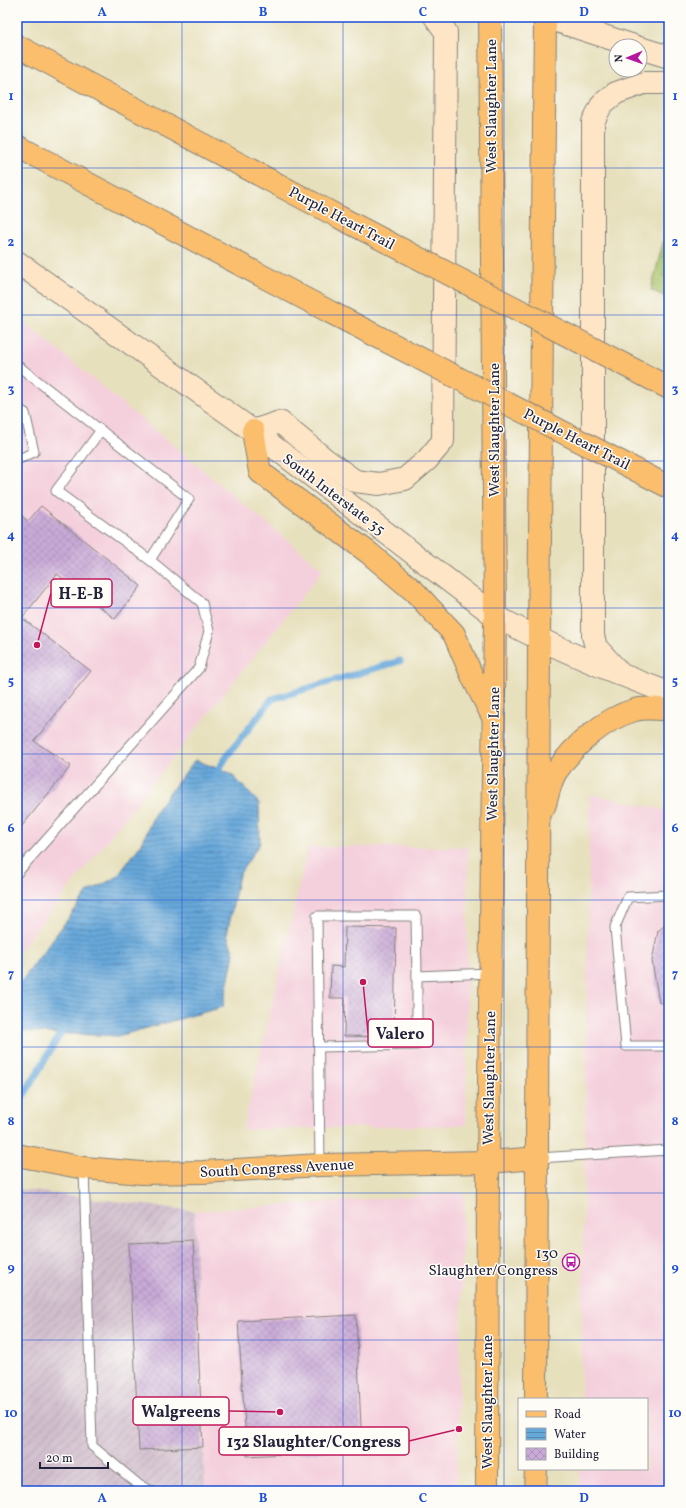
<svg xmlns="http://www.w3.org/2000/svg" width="686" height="1508" font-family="Vollkorn,serif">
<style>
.built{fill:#f4cfdc}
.industrial{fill:url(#industrial-furrows)}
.grass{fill:url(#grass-tufts);stroke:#667453}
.water{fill:url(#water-rules);stroke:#44658a}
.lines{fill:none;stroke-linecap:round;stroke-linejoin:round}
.stream{stroke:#67a8da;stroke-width:7}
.building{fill:url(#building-cross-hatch)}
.service-casing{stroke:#84817c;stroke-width:11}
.secondary-casing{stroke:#84817c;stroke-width:24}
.primary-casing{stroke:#84817c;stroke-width:24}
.motorway-casing{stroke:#84817c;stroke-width:24}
.service{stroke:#fff;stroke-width:9}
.secondary{stroke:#fde5c5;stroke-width:22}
.primary{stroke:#fabe6d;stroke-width:22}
.motorway{stroke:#fabe6d;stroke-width:22}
.motorway-bridge-casing{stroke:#84817c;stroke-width:24;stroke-linecap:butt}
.motorway-bridge{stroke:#fabe6d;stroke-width:22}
.grid{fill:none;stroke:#1d4ed8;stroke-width:1;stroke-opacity:0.55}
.labels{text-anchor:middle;stroke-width:3;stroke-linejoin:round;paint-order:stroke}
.street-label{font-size:15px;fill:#22223b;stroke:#fdfcf7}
.poi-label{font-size:15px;fill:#22223b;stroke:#fdfcf7;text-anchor:end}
.leader{fill:none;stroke:#c2185b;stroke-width:1.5}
.callout-dot{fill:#c2185b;stroke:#fdfcf7;stroke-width:1.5}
.callout{fill:#fdfcf7;stroke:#c2185b;stroke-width:1.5}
.callout-label{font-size:16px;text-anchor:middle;font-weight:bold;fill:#22223b}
.neatline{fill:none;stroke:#1d4ed8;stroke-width:1.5}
.grid-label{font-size:13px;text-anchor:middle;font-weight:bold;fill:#1d4ed8}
</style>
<defs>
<pattern id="industrial-furrows" width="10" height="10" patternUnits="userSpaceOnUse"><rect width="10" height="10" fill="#d0bdcc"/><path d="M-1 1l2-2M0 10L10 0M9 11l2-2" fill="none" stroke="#b2a2b0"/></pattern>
<pattern id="grass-tufts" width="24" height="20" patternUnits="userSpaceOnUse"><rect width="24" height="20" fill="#abc56b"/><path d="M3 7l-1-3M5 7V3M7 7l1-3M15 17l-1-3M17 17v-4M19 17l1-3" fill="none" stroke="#93a95e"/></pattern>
<pattern id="water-rules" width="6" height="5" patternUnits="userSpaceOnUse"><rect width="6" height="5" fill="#67a8da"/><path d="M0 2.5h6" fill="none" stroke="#5488b2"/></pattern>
<pattern id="building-cross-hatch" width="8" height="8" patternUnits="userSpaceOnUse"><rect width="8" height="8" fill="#c9aad7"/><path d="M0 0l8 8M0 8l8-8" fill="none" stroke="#ac92b9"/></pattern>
</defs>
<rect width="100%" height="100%" fill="#fdfcf7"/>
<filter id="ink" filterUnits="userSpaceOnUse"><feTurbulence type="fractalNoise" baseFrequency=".025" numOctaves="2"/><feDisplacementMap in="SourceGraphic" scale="8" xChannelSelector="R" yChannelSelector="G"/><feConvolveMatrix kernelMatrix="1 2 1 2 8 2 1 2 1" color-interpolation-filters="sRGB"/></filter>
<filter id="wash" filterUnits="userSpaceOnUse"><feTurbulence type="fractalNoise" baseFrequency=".012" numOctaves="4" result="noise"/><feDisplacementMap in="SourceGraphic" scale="16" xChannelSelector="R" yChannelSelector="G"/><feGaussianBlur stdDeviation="0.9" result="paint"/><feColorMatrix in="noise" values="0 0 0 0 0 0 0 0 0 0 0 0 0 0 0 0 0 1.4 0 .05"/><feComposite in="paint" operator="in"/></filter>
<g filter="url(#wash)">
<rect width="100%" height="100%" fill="#e7e0bd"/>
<g class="built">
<polygon points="17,316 323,570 17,953"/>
<polygon points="590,794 669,811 669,1491 579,1491 580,1469 647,1469 647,1399 581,1399"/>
<polygon points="308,847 468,847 466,1125 243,1130"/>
<polygon points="464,1193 456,1491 205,1491 194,1211"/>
</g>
<g class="industrial">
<polygon points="632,17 669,17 669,27"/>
<polygon points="17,1189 194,1211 205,1491 17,1491"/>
</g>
<polygon class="grass" points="669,219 669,298 651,290"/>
<polygon class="water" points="195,760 230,773 259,803 260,843 239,875 227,934 234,954 223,1007 118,1036 47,1033 17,1030 17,987 88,892 117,877 142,843 156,810"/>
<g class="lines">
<g class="stream">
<polyline points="214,777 227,756 272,699 400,661"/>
<polyline points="18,1105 65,1026"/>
</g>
</g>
<g id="blocks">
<g class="building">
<polygon points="41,506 141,586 115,619 57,574 22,618 91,671 34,741 71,766 17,832 17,512 28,521"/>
<polygon points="669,922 669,1002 659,1003 652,961 658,931"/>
<polygon points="345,927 396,928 394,1037 344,1036 345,998 330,998 331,966 344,967"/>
<polygon points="193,1241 203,1447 139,1450 129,1244"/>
<polygon points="356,1315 362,1450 247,1456 238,1321"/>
</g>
</g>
</g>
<g filter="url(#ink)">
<use href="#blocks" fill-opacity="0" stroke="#84817c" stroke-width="1"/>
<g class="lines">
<defs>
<g id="service">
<polyline points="17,365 189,499 150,560 202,603 209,631 199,668 17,873"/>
<polyline points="17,408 25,413 34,452 17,460"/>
<polyline points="101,430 56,491 150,560"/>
<polyline points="663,1046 626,1046 615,927 628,897 669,895"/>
<polyline points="319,1047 417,1045 417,976"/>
<polyline points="538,1158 669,1150"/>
<polyline points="320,1165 317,916 416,916 417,976 490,973"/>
<polyline points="84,1168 92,1446 139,1485 152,1491"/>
</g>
<g id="secondary">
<polyline points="545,17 634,46"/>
<polyline points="640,48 669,57"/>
<path d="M17,262L253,431L495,616C552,647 609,671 669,693"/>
<polyline points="253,431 280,422 326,460 355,481 379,484 405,479 427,460 443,441 446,32 435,17"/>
<polyline points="618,671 596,647 593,636 593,122 602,104 616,93 644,83 669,83"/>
</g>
<g id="primary">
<polyline points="253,431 260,472 369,553 414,591 454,634 473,678 492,715"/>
<path d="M544,807C548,796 550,781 556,772C573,746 605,718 635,710C645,707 659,709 669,710"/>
<polyline points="17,1155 84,1168 142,1173 203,1172 320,1165 488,1162 538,1158"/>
<polyline points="536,1399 539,640 545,17 544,17"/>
<polyline points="487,1491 488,1162 495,616 490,17"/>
<polyline points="535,1491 536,1469"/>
</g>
<g id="motorway">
<polyline points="17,46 339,217"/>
<polyline points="17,146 330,312"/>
</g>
</defs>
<use href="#service" class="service-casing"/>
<use href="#secondary" class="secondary-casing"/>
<use href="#primary" class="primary-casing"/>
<use href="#motorway" class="motorway-casing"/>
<use href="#service" class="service"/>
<use href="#secondary" class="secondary"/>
<use href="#primary" class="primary"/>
<use href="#motorway" class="motorway"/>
<defs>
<g id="motorway-bridge">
<polyline points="339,217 669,388"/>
<polyline points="330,312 669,487"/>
</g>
</defs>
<use href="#motorway-bridge" class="motorway-bridge-casing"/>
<use href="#motorway-bridge" class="motorway-bridge"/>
</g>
</g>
<path class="grid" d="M182,17V1491M343,17V1491M504,17V1491M17,168H669M17,315H669M17,461H669M17,608H669M17,754H669M17,900H669M17,1047H669M17,1193H669M17,1340H669"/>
<defs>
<symbol id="bus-ring" viewBox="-11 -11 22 22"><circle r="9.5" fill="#fdfcf7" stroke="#b5179e" stroke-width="1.5"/><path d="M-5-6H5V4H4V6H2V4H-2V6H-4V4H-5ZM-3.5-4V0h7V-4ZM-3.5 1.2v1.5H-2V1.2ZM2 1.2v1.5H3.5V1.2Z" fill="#b5179e"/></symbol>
</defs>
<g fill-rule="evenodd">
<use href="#bus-ring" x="561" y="1252" width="20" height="20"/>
</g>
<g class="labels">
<g class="street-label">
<text transform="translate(491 106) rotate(-90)" y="5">West Slaughter Lane</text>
<text transform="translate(342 218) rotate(28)" y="5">Purple Heart Trail</text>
<text transform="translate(494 430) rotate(-90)" y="5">West Slaughter Lane</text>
<text transform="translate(577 439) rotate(27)" y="5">Purple Heart Trail</text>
<text transform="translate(334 494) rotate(37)" y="5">South Interstate 35</text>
<text transform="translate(493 754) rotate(-89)" y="5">West Slaughter Lane</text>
<text transform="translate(489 1078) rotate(-89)" y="5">West Slaughter Lane</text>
<text transform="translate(277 1168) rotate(-3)" y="5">South Congress Avenue</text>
<text transform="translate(487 1402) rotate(-90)" y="5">West Slaughter Lane</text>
</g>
<g class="poi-label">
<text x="558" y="1258">130<tspan x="558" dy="17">Slaughter/Congress</tspan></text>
</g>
</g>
<path class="leader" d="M37 645L51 593M363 982L368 1033M280 1412L229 1411M459 1429L409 1441"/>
<g class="callout-dot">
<circle cx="37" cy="645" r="4"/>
<circle cx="363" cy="982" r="4"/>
<circle cx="280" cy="1412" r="4"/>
<circle cx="459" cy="1429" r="4"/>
</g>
<g class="callout">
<rect x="51" y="579" width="61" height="28" rx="4"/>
<rect x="368" y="1019" width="65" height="28" rx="4"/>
<rect x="133" y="1397" width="96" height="28" rx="4"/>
<rect x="219" y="1427" width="190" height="28" rx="4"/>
</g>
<g class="callout-label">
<text x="81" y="599">H-E-B</text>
<text x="400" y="1039">Valero</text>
<text x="181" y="1417">Walgreens</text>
<text x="314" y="1447">132 Slaughter/Congress</text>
</g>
<rect width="686" height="1508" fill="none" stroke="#fdfcf7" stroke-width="44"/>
<rect x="518" y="1398" width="130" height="72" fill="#fdfcf7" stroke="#a5a5ac"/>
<rect x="526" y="1411" width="20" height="6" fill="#fabe6d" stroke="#a5a5ac"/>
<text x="554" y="1418" font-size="12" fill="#22223b">Road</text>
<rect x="526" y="1428" width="20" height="12" fill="url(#water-rules)" stroke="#a5a5ac"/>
<text x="554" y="1438" font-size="12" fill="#22223b">Water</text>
<rect x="526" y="1448" width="20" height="12" fill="url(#building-cross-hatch)" stroke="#a5a5ac"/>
<text x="554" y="1458" font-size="12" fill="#22223b">Building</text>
<g transform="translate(628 58) rotate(268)"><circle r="19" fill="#fdfcf7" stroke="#a5a5ac"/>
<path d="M0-3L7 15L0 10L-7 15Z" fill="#b5179e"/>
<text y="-6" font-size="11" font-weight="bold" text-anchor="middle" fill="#22223b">N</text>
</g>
<path d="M40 1462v6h68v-6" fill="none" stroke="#22223b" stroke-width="2"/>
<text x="46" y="1462" font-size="12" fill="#22223b" stroke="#fdfcf7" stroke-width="3" paint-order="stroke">20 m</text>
<rect x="22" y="22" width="642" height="1464" class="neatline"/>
<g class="grid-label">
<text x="102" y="16">A</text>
<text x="263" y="16">B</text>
<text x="423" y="16">C</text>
<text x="584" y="16">D</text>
<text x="11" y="100">1</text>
<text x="675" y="100">1</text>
<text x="11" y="246">2</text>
<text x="675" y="246">2</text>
<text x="11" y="393">3</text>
<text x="675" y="393">3</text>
<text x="11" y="539">4</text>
<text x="675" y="539">4</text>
<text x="11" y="685">5</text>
<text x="675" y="685">5</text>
<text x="11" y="832">6</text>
<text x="675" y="832">6</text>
<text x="11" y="978">7</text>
<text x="675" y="978">7</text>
<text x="11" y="1125">8</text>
<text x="675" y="1125">8</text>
<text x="11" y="1271">9</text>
<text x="675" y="1271">9</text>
<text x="11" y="1417">10</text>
<text x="675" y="1417">10</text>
<text x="102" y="1502">A</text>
<text x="263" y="1502">B</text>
<text x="423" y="1502">C</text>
<text x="584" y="1502">D</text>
</g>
</svg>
